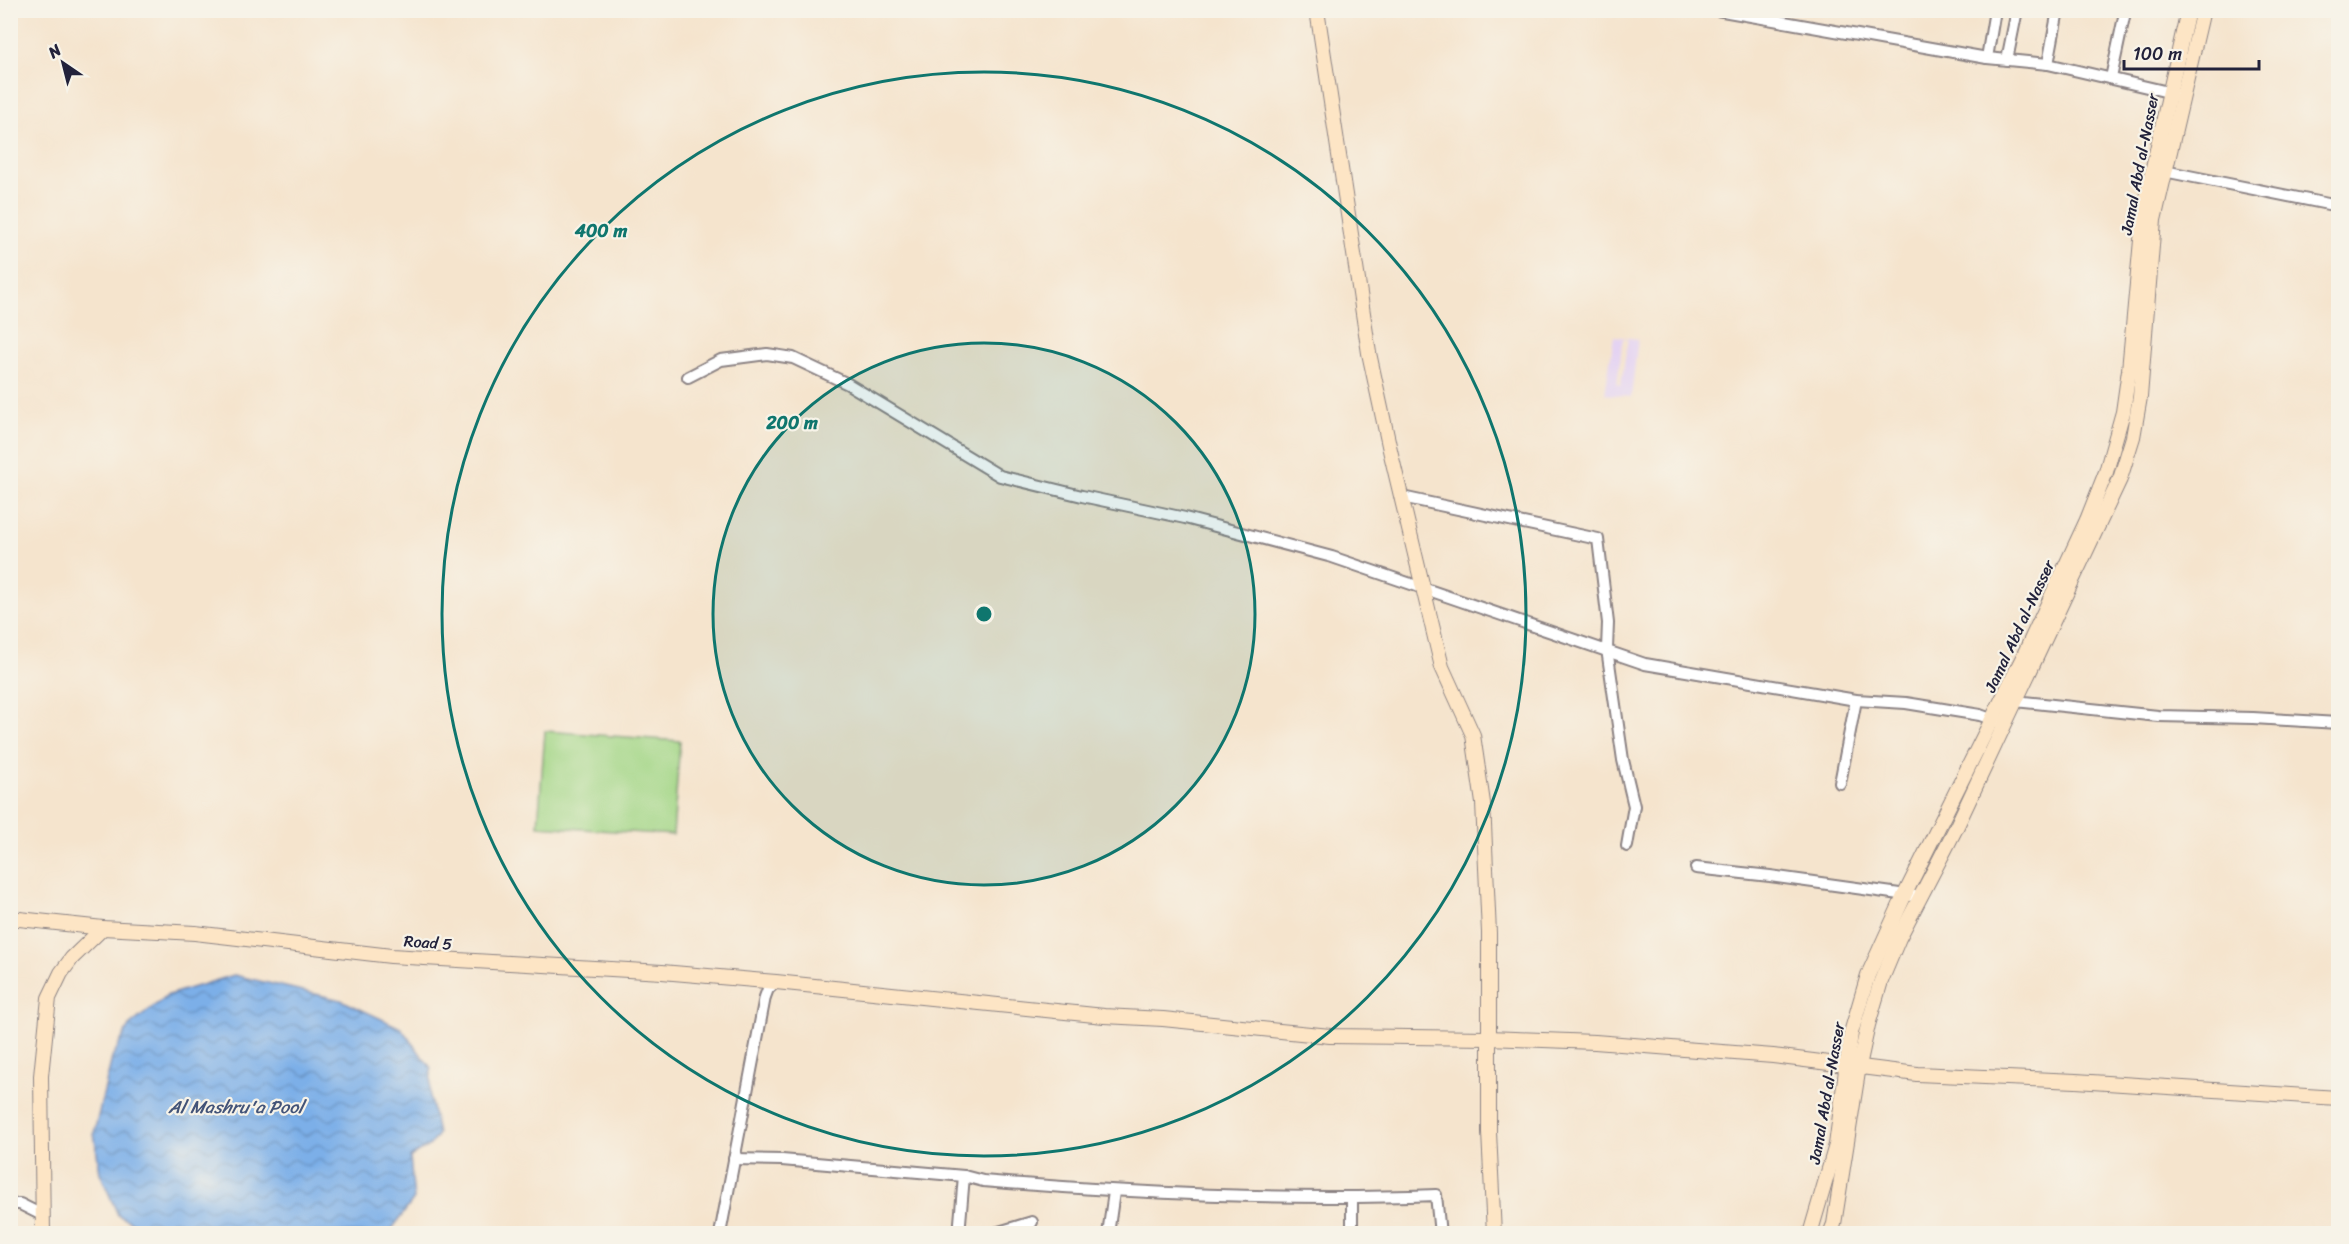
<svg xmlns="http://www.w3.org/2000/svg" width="2349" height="1244" font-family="Sriracha,sans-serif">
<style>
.built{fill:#e4d3f2;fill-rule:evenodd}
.grass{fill:#a3d686;stroke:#627c60;stroke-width:1.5}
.water{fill:url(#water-waves);stroke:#4f6892;stroke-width:1.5}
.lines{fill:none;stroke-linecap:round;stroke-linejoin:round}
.street-casing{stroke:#8c8384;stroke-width:14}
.secondary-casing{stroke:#8c8384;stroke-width:16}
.street{stroke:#fff;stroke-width:10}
.secondary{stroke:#fde5c5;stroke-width:14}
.ring{fill:none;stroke:#0f766e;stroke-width:3}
.labels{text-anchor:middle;stroke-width:4.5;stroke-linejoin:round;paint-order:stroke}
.street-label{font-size:16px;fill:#22223b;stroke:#f7f3e8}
.water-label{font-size:18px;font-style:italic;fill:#425378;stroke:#f7f3e8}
.centre{fill:#0f766e;stroke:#f7f3e8;stroke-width:3}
.ring-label{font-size:18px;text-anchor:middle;font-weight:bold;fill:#0f766e;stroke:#f7f3e8;stroke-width:4.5;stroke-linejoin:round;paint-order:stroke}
</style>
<defs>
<pattern id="water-waves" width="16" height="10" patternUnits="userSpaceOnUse" patternTransform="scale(1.5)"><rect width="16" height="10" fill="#7cafe8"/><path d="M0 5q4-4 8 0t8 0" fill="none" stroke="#658ebd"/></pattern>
</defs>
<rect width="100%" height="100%" fill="#f7f3e8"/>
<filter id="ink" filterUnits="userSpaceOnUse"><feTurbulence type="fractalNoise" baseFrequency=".0167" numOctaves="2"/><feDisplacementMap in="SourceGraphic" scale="12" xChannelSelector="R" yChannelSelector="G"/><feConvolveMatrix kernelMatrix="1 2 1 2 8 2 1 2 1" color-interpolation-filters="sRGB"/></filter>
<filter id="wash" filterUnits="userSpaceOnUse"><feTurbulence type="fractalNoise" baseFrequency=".008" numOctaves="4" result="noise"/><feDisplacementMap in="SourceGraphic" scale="24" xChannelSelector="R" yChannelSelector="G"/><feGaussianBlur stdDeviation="1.35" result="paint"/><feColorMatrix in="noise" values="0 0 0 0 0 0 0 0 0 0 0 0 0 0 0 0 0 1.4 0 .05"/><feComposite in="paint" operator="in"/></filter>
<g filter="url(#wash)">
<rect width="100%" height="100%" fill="#f5e4cd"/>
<path class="built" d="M1614,336L1638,339L1631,397L1605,394ZM1623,338L1628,339L1621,385L1617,384Z"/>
<polygon class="grass" points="545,731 680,741 673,835 538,826"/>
<polygon class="water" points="234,975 341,1000 401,1028 431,1068 430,1098 438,1134 430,1145 410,1157 414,1199 389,1233 151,1233 118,1215 100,1173 94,1133 112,1058 129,1026 168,995"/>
</g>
<g filter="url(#ink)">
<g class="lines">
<defs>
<g id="street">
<polyline points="1717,10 1987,58 2048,64 2177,94"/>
<polyline points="1987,58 1995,10"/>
<polyline points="2007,60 2017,10"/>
<polyline points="2048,64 2058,10"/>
<polyline points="2111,78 2124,17"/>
<polyline points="2164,171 2338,206"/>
<polyline points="688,377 721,360 767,354 793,358 848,384 1000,476 1082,496 1185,518 1332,557 1645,664 1856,700 1906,703 1980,715 1999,722"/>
<polyline points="1402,497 1598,539 1608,623 1607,649 1623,760 1634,806 1627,846"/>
<polyline points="2015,701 2158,716 2253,718 2338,723"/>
<polyline points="1840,783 1856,700"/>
<polyline points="1696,868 1770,876 1921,897"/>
<path d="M734,1159L782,1160L964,1176L983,1181C1134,1193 1284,1201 1436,1195L1440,1234"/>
<polyline points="10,1204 20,1204 42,1215"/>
<polyline points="720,1234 765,997 768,989 776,982"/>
<polyline points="959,1234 964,1176"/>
<polyline points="992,1234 1032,1222 1022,1234"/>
<polyline points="1108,1234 1114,1192"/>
<polyline points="1352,1234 1352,1199"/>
</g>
<g id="secondary">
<polyline points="1317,10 1369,353 1390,450 1442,667 1473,735 1483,803 1489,933 1489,1132 1494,1234"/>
<polyline points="10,918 103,928 195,933 391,956 662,972 776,982 1104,1016 1163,1019 1330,1036 1489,1038 1595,1042 1773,1056 1917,1074 2076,1081 2338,1098"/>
<polyline points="43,1234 41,1076 49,998 61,973 72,958 103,928"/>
<polyline points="1810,1234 1836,1145 1851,1033 1868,975 1905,894 2024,655 2087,520 2106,472 2123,412 2129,370 2144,208 2188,10"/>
<polyline points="1830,1234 1834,1224 1859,1066 1868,1025 1881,981 1899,938 1955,830 2120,479 2133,437 2140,397 2154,220 2203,10"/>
</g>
</defs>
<use href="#street" class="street-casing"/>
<use href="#secondary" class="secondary-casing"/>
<use href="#street" class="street"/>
<use href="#secondary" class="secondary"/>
</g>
</g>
<circle cx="984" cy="614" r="271" fill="#0f766e" fill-opacity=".12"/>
<g class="ring">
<circle cx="984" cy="614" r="271"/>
<circle cx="984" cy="614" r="542"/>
</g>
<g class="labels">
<g class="street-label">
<text transform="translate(2139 164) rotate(-79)" y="6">Jamal Abd al-Nasser</text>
<text transform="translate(2019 626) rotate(-65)" y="6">Jamal Abd al-Nasser</text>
<text transform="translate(428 942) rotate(4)" y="6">Road 5</text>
<text transform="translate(1826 1093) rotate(-80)" y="6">Jamal Abd al-Nasser</text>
</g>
<g class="water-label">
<text x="236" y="1113">Al Mashru'a Pool</text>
</g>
</g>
<circle cx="984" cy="614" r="9" class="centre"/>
<g class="ring-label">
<text x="601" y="237">400 m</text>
<text x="792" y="429">200 m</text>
</g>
<rect width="2349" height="1244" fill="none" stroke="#f7f3e8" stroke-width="36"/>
<g transform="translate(63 63) rotate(325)" stroke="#f7f3e8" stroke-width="4.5" paint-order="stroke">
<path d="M0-4.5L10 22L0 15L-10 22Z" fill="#22223b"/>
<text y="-9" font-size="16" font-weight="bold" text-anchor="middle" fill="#22223b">N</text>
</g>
<path d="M2124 60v9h135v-9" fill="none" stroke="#22223b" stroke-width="3"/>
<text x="2133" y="60" font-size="18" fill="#22223b" stroke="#f7f3e8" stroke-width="4.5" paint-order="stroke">100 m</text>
</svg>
